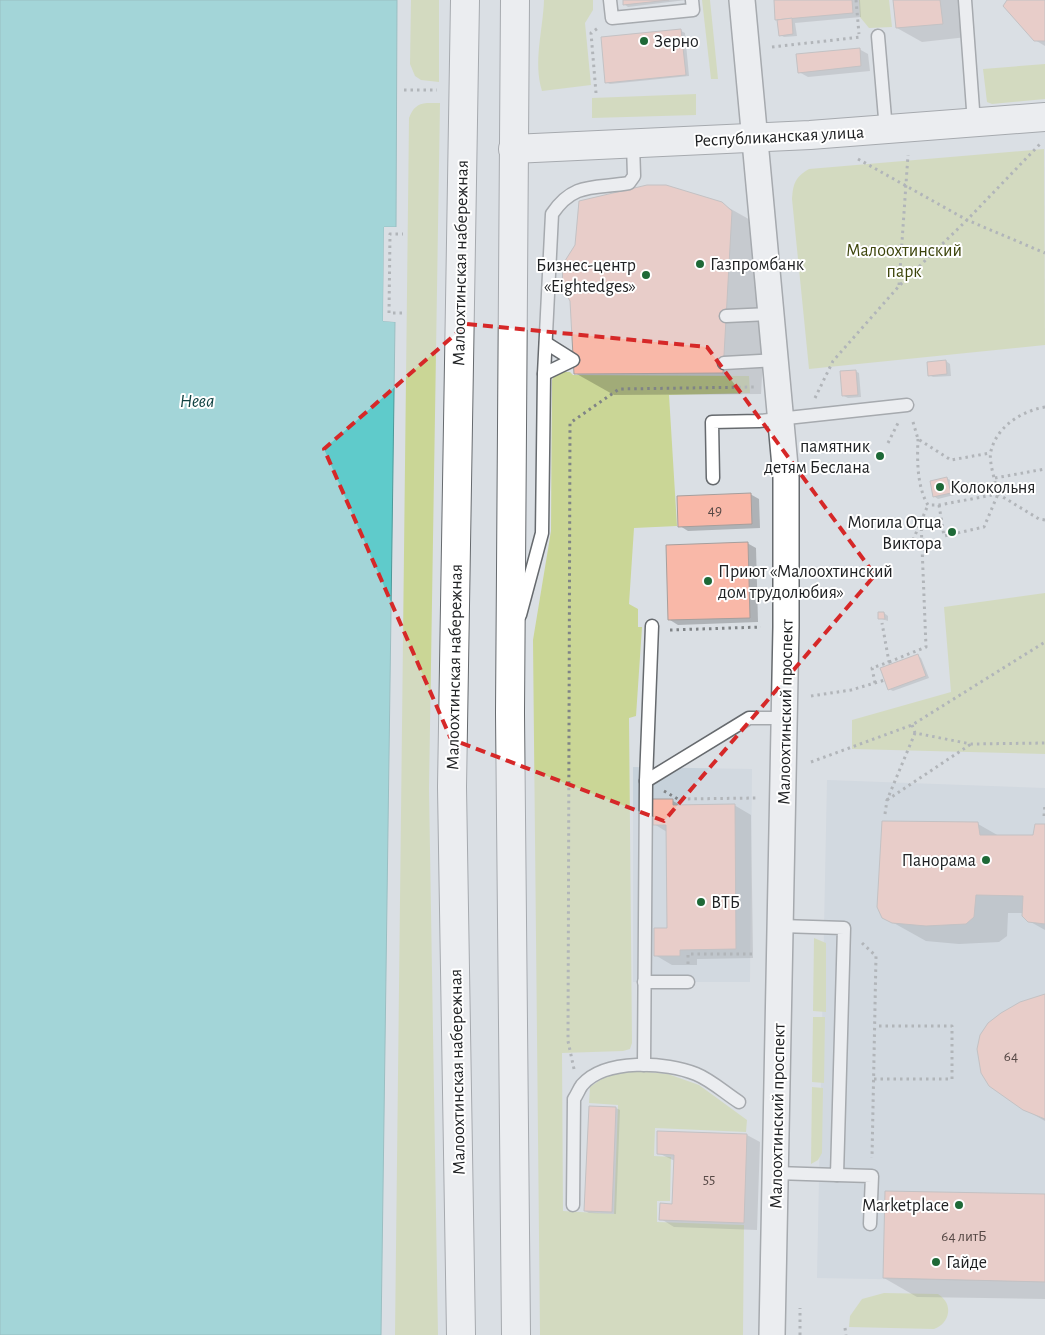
<svg xmlns="http://www.w3.org/2000/svg" width="1045" height="1335" font-family="'Alegreya Sans',sans-serif">
<style>
.built{fill:#c7d2db}
.green{fill:#cad696}
.water{fill:#5fcbcb;stroke:#4c9899}
.pier{fill:#dadfe4}
.shadow{fill:#0003}
.building{fill:#f9b8a8;stroke:#a69f9d}
.lines{fill:none;stroke-linecap:round;stroke-linejoin:round}
.service-casing{stroke:#666a6e;stroke-width:15}
.minor-casing{stroke:#666a6e;stroke-width:28}
.tertiary-casing{stroke:#666a6e;stroke-width:30}
.primary-casing{stroke:#666a6e;stroke-width:30}
.path{stroke:#7f8386;stroke-width:3;stroke-dasharray:2.5 4;stroke-linecap:butt}
.service{stroke:#fff;stroke-width:12}
.minor{stroke:#fff;stroke-width:25}
.tertiary{stroke:#fff;stroke-width:28}
.primary{stroke:#fff;stroke-width:28}
.marked{fill:none;stroke:#d62828;stroke-width:4;stroke-dasharray:10 6;stroke-linejoin:round}
.poi-dot{fill:#1e6937;stroke:#fff;stroke-width:2}
.labels{text-anchor:middle;stroke-width:4;stroke-linejoin:round;paint-order:stroke}
.number-label{font-size:15px;fill:#564845}
.poi-label{font-size:18px;fill:#202224;stroke:#fff;text-anchor:start}
.street-label{font-size:18px;fill:#202224;stroke:#fff}
.park-label{font-size:18px;fill:#3c440a;stroke:#fff}
.water-label{font-size:19px;font-style:italic;fill:#114343;stroke:#fff}
</style>
<rect width="100%" height="100%" fill="#dadfe4"/>
<g class="built">
<polygon points="633,767 752,769 750,982 633,982"/>
<polygon points="827,780 1045,788 1045,1282 817,1278"/>
</g>
<g class="green">
<polygon points="411,0 439,0 439,82 421,80 415,76 410,64"/>
<path d="M544,0H593V10L585,23L591,85L542,91C533,61 543,31 544,0Z"/>
<polygon points="702,0 710,0 718,79 711,79"/>
<polygon points="859,0 889,0 892,27 869,28 860,17"/>
<polygon points="1045,64 1045,99 992,104 987,102 983,69"/>
<polygon points="696,94 696,115 592,118 592,98"/>
<path d="M427,103H440L429,789L438,1335H395L409,118C413,108 417,104 427,103Z"/>
<path d="M1044,149L1045,345L809,369L792,199C793,184 795,177 809,169Z"/>
<polygon points="562,372 570,372 573,375 749,376 750,393 669,395 677,526 634,528 629,604 638,609 638,627 642,627 636,716 629,718 632,1043 630,1049 623,1051 562,1053 563,1211 614,1214 618,1105 589,1103 590,1087 609,1074 638,1071 668,1074 699,1085 747,1120 746,1132 655,1128 654,1156 671,1157 670,1201 657,1201 657,1222 744,1225 743,1335 540,1335 533,640 551,531 552,380 555,374"/>
<polygon points="1045,593 1045,754 852,749 852,720 951,692 944,607"/>
<polygon points="814,938 826,943 826,1012 813,1011"/>
<polygon points="813,1017 825,1017 824,1083 812,1082"/>
<polygon points="812,1087 823,1088 822,1153 818,1160 811,1164"/>
<path d="M884,1293L938,1294C954,1304 950,1323 934,1329L849,1327L850,1316L862,1299Z"/>
</g>
<polygon class="water" points="0,0 397,0 396,227 384,227 383,321 395,322 381,1335 0,1335"/>
<polygon class="pier" points="384,227 396,227 396,229 387,229 385,319 395,319 395,322 383,321"/>
<g class="shadow">
<polygon points="624,0 686,0 628,7 624,4"/>
<polygon points="775,0 860,0 861,17 795,23 797,36 784,37 780,35"/>
<polygon points="895,0 963,0 967,37 922,42 897,28"/>
<polygon points="1008,0 1045,0 1045,46 1035,40"/>
<polygon points="681,31 685,33 689,76 610,84 606,82"/>
<polygon points="859,49 868,54 870,71 808,77 799,72"/>
<polygon points="722,204 761,226 770,234 761,394 614,395 575,373"/>
<polygon points="946,361 950,364 951,376 933,377 929,375"/>
<polygon points="855,371 859,373 861,397 848,398 844,396"/>
<polygon points="946,478 950,480 954,495 938,499 935,497"/>
<polygon points="750,494 759,499 760,528 688,531 680,526"/>
<polygon points="747,543 756,548 758,622 678,625 670,620"/>
<polygon points="884,613 888,616 888,621 879,618"/>
<polygon points="918,656 921,658 929,678 893,691 889,689"/>
<polygon points="673,801 682,806 734,805 751,815 753,958 697,959 697,965 672,965 655,955 668,929 667,832 654,824"/>
<polygon points="978,824 999,836 1034,837 1045,825 1045,930 1029,921 1023,913 1008,913 1007,936 999,942 959,944 926,941 883,917"/>
<polygon points="1045,996 1045,1121 1024,1109"/>
<polygon points="590,1107 616,1108 620,1110 616,1214 589,1213 585,1211"/>
<polygon points="747,1135 760,1142 757,1230 674,1227 661,1219 673,1205 675,1161 658,1153"/>
<polygon points="1045,1195 1045,1299 917,1297 884,1278"/>
</g>
<g class="building">
<polygon points="623,0 669,0 623,5"/>
<polygon points="774,0 852,0 853,13 775,20"/>
<polygon points="893,0 940,0 943,24 896,28"/>
<polygon points="1007,0 1045,0 1045,41 1034,41 1003,6"/>
<polygon points="792,18 793,34 779,36 777,20"/>
<polygon points="681,29 686,75 605,83 601,37"/>
<polygon points="860,48 861,66 798,73 796,54"/>
<polygon points="647,185 666,185 722,202 732,211 723,373 574,374 570,301 562,287 563,264 575,245 579,201"/>
<polygon points="946,360 947,374 928,376 927,362"/>
<polygon points="856,370 858,395 842,396 840,371"/>
<polygon points="947,477 951,493 933,497 930,481"/>
<polygon points="751,493 752,524 678,527 677,496"/>
<polygon points="748,542 750,618 668,620 666,545"/>
<polygon points="878,612 884,612 885,619 878,619"/>
<polygon points="918,654 926,676 888,690 880,668"/>
<polygon points="652,799 673,799 673,805 735,804 736,949 680,950 680,956 654,956 654,928 667,928 666,825 653,825"/>
<polygon points="882,821 978,822 980,835 1033,835 1035,824 1045,824 1045,924 1028,922 1022,916 1023,896 976,895 974,917 966,924 926,926 892,923 882,918 877,907"/>
<polygon points="1045,994 1045,1119 1023,1110 989,1086 981,1073 977,1049 980,1035 988,1023 1001,1013 1020,1002"/>
<polygon points="589,1106 616,1107 612,1212 584,1211"/>
<polygon points="657,1131 747,1134 744,1223 659,1220 660,1203 672,1204 674,1155 657,1154"/>
<polygon points="885,1191 1045,1194 1045,1282 883,1278"/>
</g>
<g class="lines">
<defs>
<g id="service">
<polyline points="610,0 612,18 693,10 692,0"/>
<polyline points="965,0 974,123"/>
<polyline points="878,36 886,130"/>
<polyline points="726,316 772,314"/>
<polyline points="724,363 776,360"/>
<polyline points="544,374 573,360 546,343"/>
<polyline points="713,478 712,422 759,421 907,405"/>
<path d="M520,615L542,533L544,374L552,214C574,181 596,189 629,183L634,176L633,144"/>
<polyline points="646,781 749,718 785,718"/>
<polyline points="644,982 688,982"/>
<polyline points="644,1065 646,781 652,626"/>
<polyline points="776,1173 837,1175 844,928 781,926"/>
<polyline points="837,1175 872,1176 870,1224"/>
<path d="M573,1205L574,1099C577,1095 579,1089 582,1085C605,1058 667,1062 696,1074C711,1080 725,1093 739,1102"/>
</g>
<polyline id="minor" points="742,0 786,477 786,627 772,1335"/>
<polyline id="tertiary" points="513,149 810,135 1045,117"/>
<g id="primary">
<polyline points="515,0 510,713 516,1335"/>
<polyline points="461,1335 452,787 465,0"/>
</g>
</defs>
<use href="#service" class="service-casing"/>
<use href="#minor" class="minor-casing"/>
<use href="#tertiary" class="tertiary-casing"/>
<use href="#primary" class="primary-casing"/>
<g class="path">
<polyline points="856,0 859,34"/>
<polyline points="772,47 861,37"/>
<polyline points="404,90 437,90"/>
<polyline points="596,93 591,33 598,28"/>
<polyline points="858,159 967,220 1045,253"/>
<polyline points="899,285 908,155"/>
<polyline points="402,313 389,313 390,234 403,234"/>
<polyline points="815,398 833,361 899,286 967,220 1040,144"/>
<path d="M1045,407C1022,411 997,426 991,451C988,460 996,484 998,494L1039,519L1045,520"/>
<polyline points="913,422 918,439 951,460 990,453"/>
<path d="M918,439C917,460 917,487 928,505H939L998,494"/>
<polyline points="888,443 898,423"/>
<polyline points="995,478 1045,469"/>
<polyline points="939,505 944,536 984,527 998,494"/>
<polyline points="913,540 928,505"/>
<polyline points="670,630 761,627"/>
<polyline points="889,662 926,647 921,521"/>
<polyline points="875,683 872,668 889,662 882,623"/>
<polyline points="811,696 851,690 885,680"/>
<polyline points="912,725 915,733 971,744 1045,743"/>
<polyline points="811,762 912,725 1045,642"/>
<polyline points="664,791 678,799 758,798"/>
<polyline points="887,800 971,744"/>
<polyline points="885,814 887,800 915,733"/>
<polyline points="1044,816 1045,804"/>
<polyline points="862,943 876,956 872,1158"/>
<polyline points="688,964 688,954 755,954"/>
<polyline points="574,1069 568,1041 570,423 619,389 754,387"/>
<polyline points="874,1079 952,1079 952,1026 875,1026"/>
<polyline points="845,1328 846,1335"/>
<polyline points="800,1335 800,1308"/>
</g>
<use href="#service" class="service"/>
<use href="#minor" class="minor"/>
<use href="#tertiary" class="tertiary"/>
<use href="#primary" class="primary"/>
</g>
<path d="M0 0H1045V1335H0ZM467,324L707,347L875,575L664,821L451,739L324,449Z" fill="#dadfe4" fill-opacity=".55" fill-rule="evenodd"/>
<path class="marked" d="M467,324L707,347L875,575L664,821L451,739L324,449Z"/>
<g class="poi-dot">
<circle cx="644" cy="41" r="5"/>
<circle cx="700" cy="264" r="5"/>
<circle cx="646" cy="275" r="5"/>
<circle cx="880" cy="456" r="5"/>
<circle cx="940" cy="487" r="5"/>
<circle cx="952" cy="532" r="5"/>
<circle cx="708" cy="581" r="5"/>
<circle cx="986" cy="860" r="5"/>
<circle cx="701" cy="902" r="5"/>
<circle cx="959" cy="1205" r="5"/>
<circle cx="936" cy="1262" r="5"/>
</g>
<g class="labels">
<g class="number-label">
<text x="715" y="515">49</text>
<text x="1011" y="1061">64</text>
<text x="709" y="1184">55</text>
<text x="964" y="1241">64 литБ</text>
</g>
<g class="poi-label">
<text x="654" y="47">Зерно</text>
<text x="710" y="270">Газпромбанк</text>
<text x="636" y="271" text-anchor="end">Бизнес-центр<tspan x="636" dy="21">«Eightedges»</tspan></text>
<text x="870" y="452" text-anchor="end">памятник<tspan x="870" dy="21">детям Беслана</tspan></text>
<text x="950" y="493">Колокольня</text>
<text x="942" y="528" text-anchor="end">Могила Отца<tspan x="942" dy="21">Виктора</tspan></text>
<text x="718" y="577">Приют «Малоохтинский<tspan x="718" dy="21">дом трудолюбия»</tspan></text>
<text x="976" y="866" text-anchor="end">Панорама</text>
<text x="711" y="908">ВТБ</text>
<text x="949" y="1211" text-anchor="end">Marketplace</text>
<text x="946" y="1268">Гайде</text>
</g>
<g class="street-label">
<text transform="translate(779 136) rotate(-3)" y="6">Республиканская улица</text>
<text transform="translate(460 263) rotate(-89)" y="6">Малоохтинская набережная</text>
<text transform="translate(454 667) rotate(-89)" y="6">Малоохтинская набережная</text>
<text transform="translate(785 712) rotate(-89)" y="6">Малоохтинский проспект</text>
<text transform="translate(457 1072) rotate(-91)" y="6">Малоохтинская набережная</text>
<text transform="translate(777 1116) rotate(-89)" y="6">Малоохтинский проспект</text>
</g>
<g class="park-label">
<text x="904" y="256">Малоохтинский<tspan x="904" dy="21">парк</tspan></text>
</g>
<g class="water-label">
<text x="197" y="407">Нева</text>
</g>
</g>
</svg>
